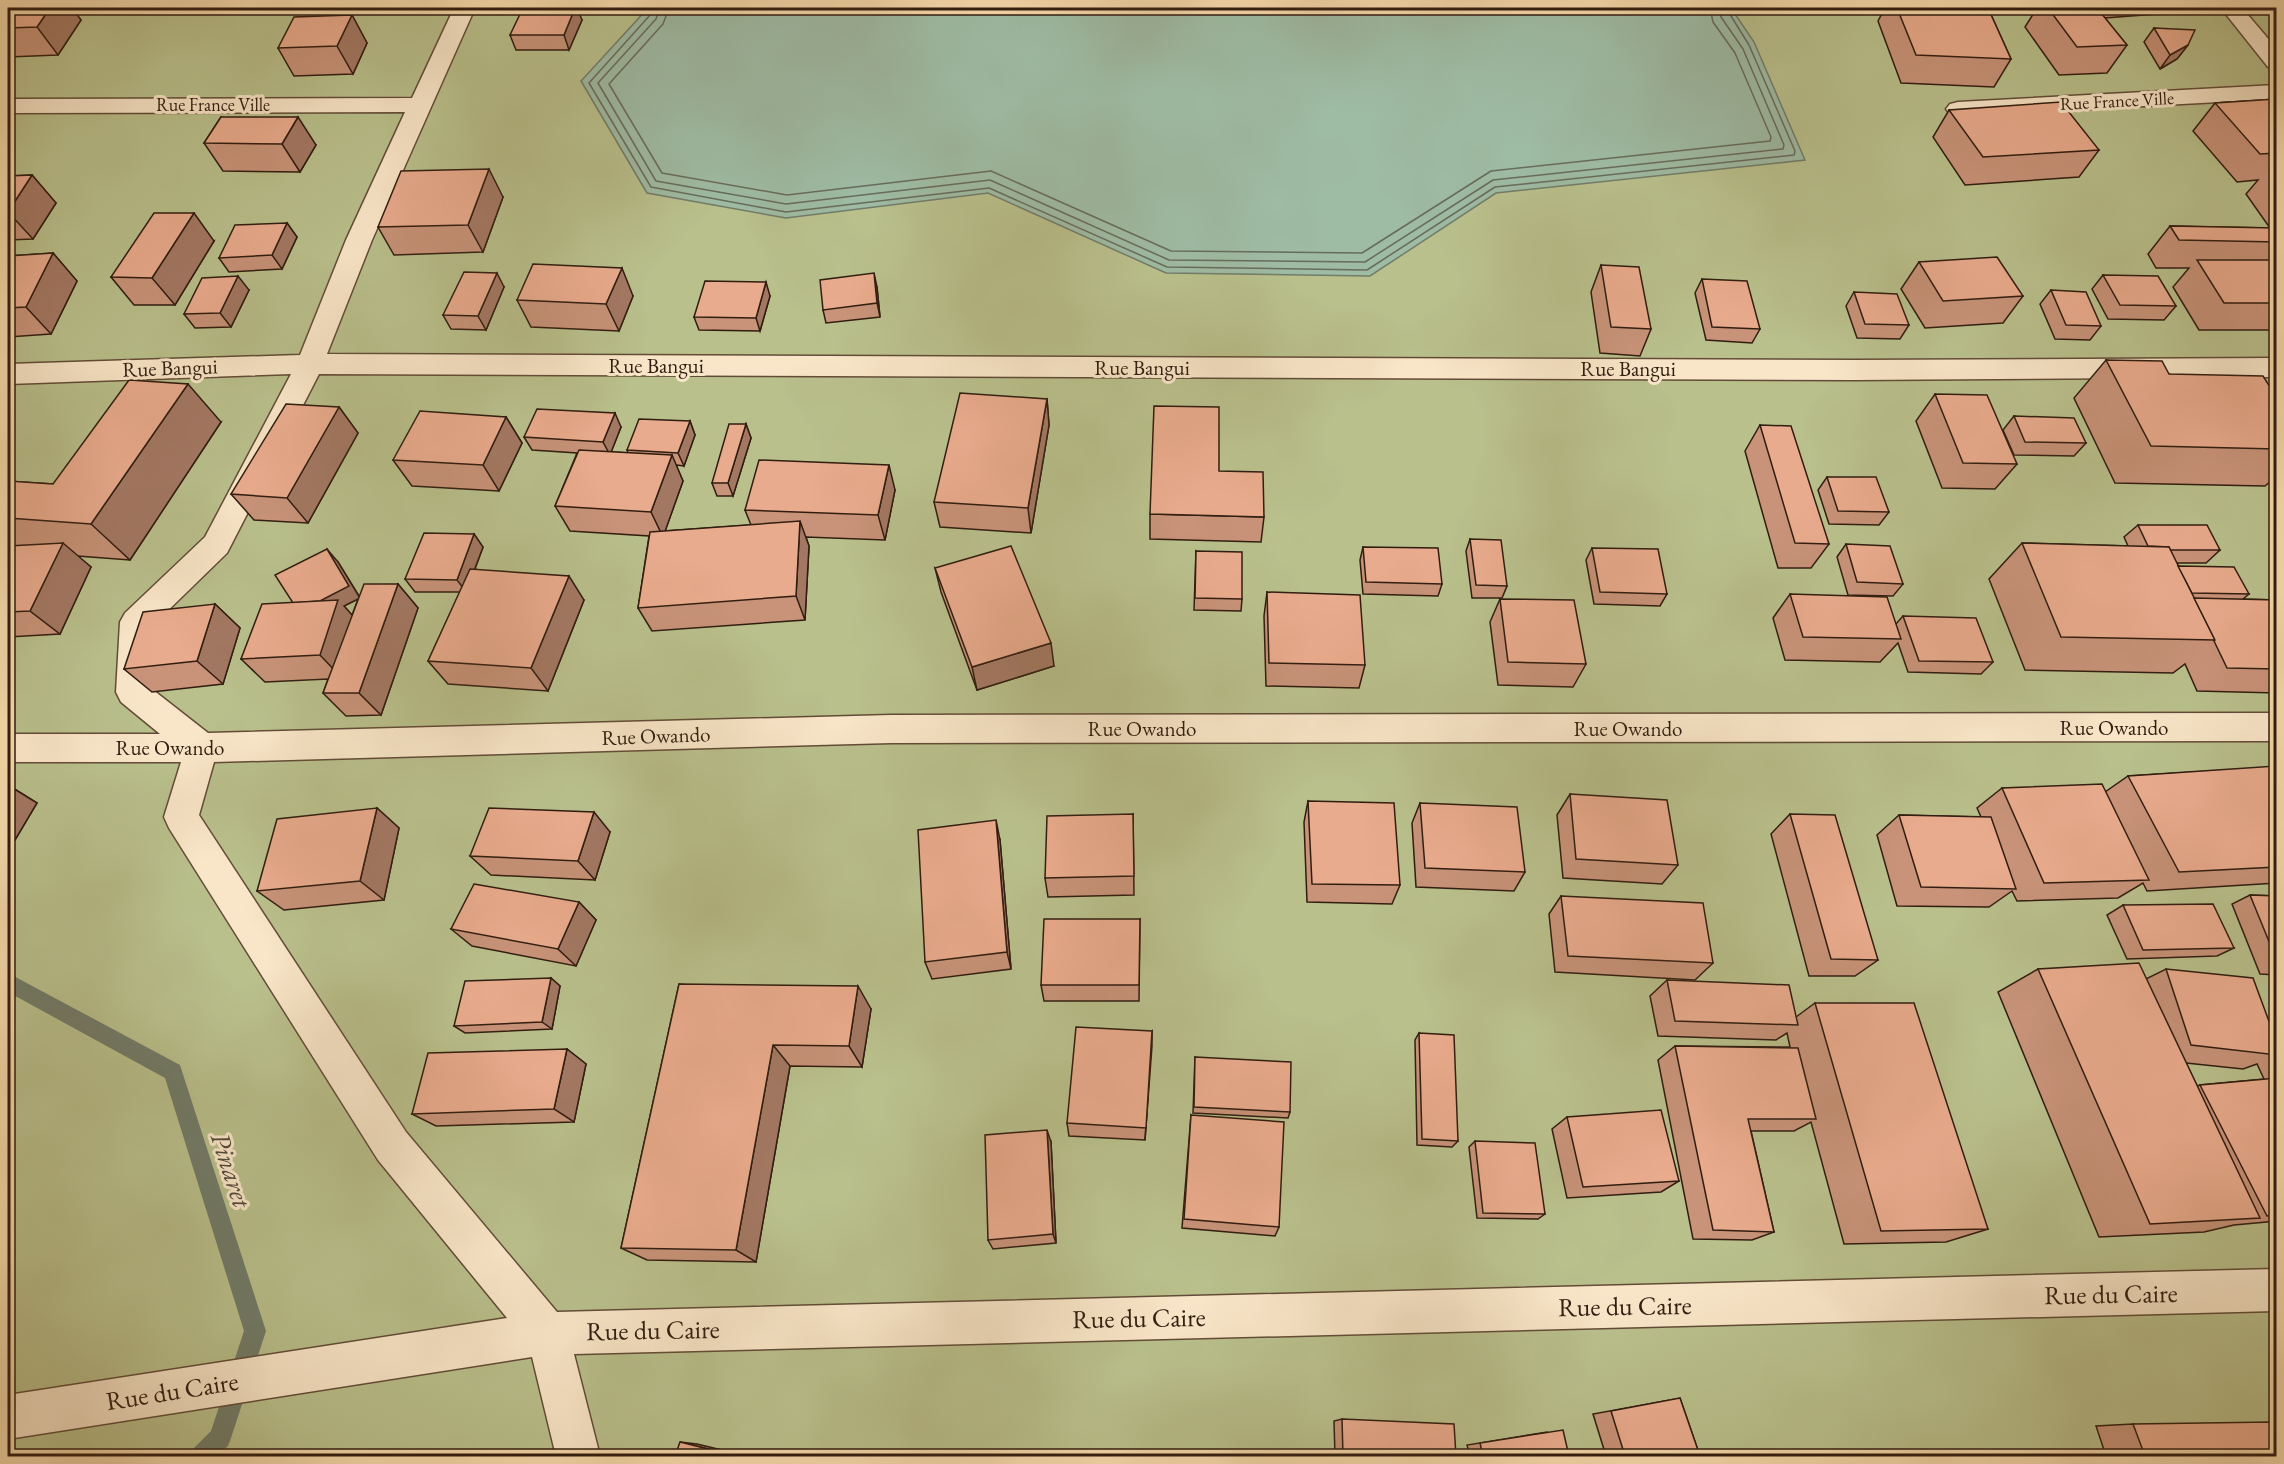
<svg xmlns="http://www.w3.org/2000/svg" width="2284" height="1464" font-family="'EB Garamond',serif">
<style>
.green{fill:#b9c08c;stroke:#756e4e;stroke-width:1.5}
.water{fill:#9ebba4;stroke:#727c69;stroke-width:1.5}
.lines{fill:none;stroke-linecap:round;stroke-linejoin:round}
.shore{stroke:#686c5a;stroke-width:1.5}
.stream{fill:#727c69;fill-rule:evenodd}
.street-casing{stroke:#624c37;stroke-width:3}
.street{fill:#f9e6c8;fill-rule:evenodd}
.wall{fill:#c89379;stroke:#311d10;stroke-width:1.5;fill-rule:evenodd}
.shaded-wall{fill:#a37863;stroke:#311d10;stroke-width:1.5}
.building{fill:#e9ab8d;stroke:#311d10;stroke-width:1.5}
.labels{text-anchor:middle;stroke-width:6;stroke-linejoin:round;paint-order:stroke}
.far-street-label{font-size:18px;fill:#311d10;stroke:#f9e6c8}
.street-label{font-size:21px;fill:#311d10;stroke:#f9e6c8}
.near-street-label{font-size:26px;fill:#311d10;stroke:#f9e6c8}
.near-water-label{font-size:27px;font-style:italic;fill:#524c3c;stroke:#f9e6c8}
</style>
<rect width="100%" height="100%" fill="#f6d9ab"/>
<filter id="stains"><feTurbulence type="fractalNoise" baseFrequency=".00333" numOctaves="4"/><feColorMatrix values="0 0 0 0 .2 0 0 0 0 .09 0 0 0 0 .02 0 0 0 .5 -.17"/></filter>
<radialGradient id="worn" r=".72"><stop offset=".6" stop-color="#630" stop-opacity="0"/><stop offset="1" stop-color="#630" stop-opacity=".3"/></radialGradient>
<rect class="green" x="8" y="8" width="2268" height="1448"/>
<polygon class="water" points="648,8 1731,8 1754,42 1805,160 1496,193 1370,276 1166,273 988,193 786,218 647,193 581,81"/>
<g class="lines">
<g class="shore">
<polyline points="652,8 651,14 589,83 651,187 786,212 989,188 1167,267 1367,270 1495,187 1794,155 1795,151 1749,45 1726,8"/>
<polyline points="660,8 656,19 598,83 656,181 786,204 990,180 1169,260 1365,262 1493,180 1783,149 1784,145 1743,49 1721,17 1719,8"/>
<polyline points="669,8 663,24 609,84 662,173 787,195 991,171 1171,251 1362,253 1491,171 1770,141 1771,137 1735,53 1713,22 1710,8"/>
</g>
<polygon class="stream" points="8,973 180,1065 266,1331 231,1438 228,1446 217,1456 191,1456 194,1448 211,1431 244,1331 165,1078 8,992"/>
<defs>
<g id="street">
<polygon points="454,8 475,8 372,240 327,354 1855,360 2276,358 2276,377 1855,380 319,374 227,553 151,627 148,686 208,733 891,715 2276,713 2276,741 891,743 214,762 199,815 406,1132 557,1312 2276,1269 2276,1311 574,1354 600,1456 556,1456 532,1357 8,1439 8,1395 507,1318 378,1160 169,828 164,817 181,762 8,762 8,734 160,734 121,702 116,692 120,622 125,613 205,537 291,374 8,384 8,364 300,355 346,240 405,112 8,113 8,99 412,98"/>
<polygon points="2221,8 2242,8 2276,48 2276,69 2268,67"/>
<polygon points="2276,85 2276,99 1958,116 1950,114 1946,109 1950,104 1958,102"/>
</g>
</defs>
<use href="#street" class="street-casing"/>
<use href="#street" class="street"/>
</g>
<g class="wall">
<polygon points="8,8 131,8 129,9 73,10 81,20 58,55 8,57"/>
<polygon points="1885,8 1988,8 2011,59 1994,87 1901,83 1878,21"/>
<polygon points="2037,8 2162,8 2157,14 2105,18 2127,45 2107,73 2059,75 2025,27"/>
<polygon points="352,15 367,43 353,74 294,76 278,48"/>
<polygon points="582,20 569,50 516,50 510,35"/>
<polygon points="2154,28 2188,45 2177,59 2160,69 2144,42"/>
<polygon points="2276,99 2277,330 2199,330 2173,287 2189,268 2156,268 2148,254 2170,226 2270,228 2246,194 2258,180 2237,182 2193,131 2215,103"/>
<polygon points="1949,110 2099,150 2079,177 1965,185 1933,137"/>
<polygon points="221,117 316,145 300,172 223,171 204,143"/>
<polygon points="32,175 56,203 33,239 8,240 8,176"/>
<polygon points="503,197 483,252 394,255 378,227"/>
<polygon points="287,223 297,237 282,269 229,272 219,258"/>
<polygon points="214,241 175,305 134,305 111,277"/>
<polygon points="53,253 77,281 51,334 8,337 8,256"/>
<polygon points="1919,262 2023,296 2003,323 1925,328 1901,289"/>
<polygon points="1601,265 1651,329 1640,356 1600,353 1591,292"/>
<polygon points="2103,275 2176,306 2164,320 2108,319 2092,289"/>
<polygon points="1702,279 1760,329 1752,343 1706,340 1695,293"/>
<polygon points="504,287 486,330 451,329 443,315"/>
<polygon points="877,287 880,317 826,323 823,310"/>
<polygon points="249,290 231,327 195,328 184,314"/>
<polygon points="2051,290 2101,326 2090,340 2055,339 2040,304"/>
<polygon points="1854,292 1909,325 1900,339 1857,338 1846,306"/>
<polygon points="633,296 619,331 531,327 517,300"/>
<polygon points="770,296 760,331 699,330 694,317"/>
<polygon points="2106,360 2277,398 2277,476 2265,486 2115,483 2074,398"/>
<polygon points="1935,394 2017,464 1995,489 1942,488 1916,421"/>
<polygon points="1047,399 1049,425 1031,533 940,527 934,502"/>
<polygon points="339,407 358,433 308,523 254,520 231,494"/>
<polygon points="2014,416 2086,443 2074,456 2014,455 2003,430"/>
<polygon points="506,417 522,443 499,491 412,486 393,460"/>
<polygon points="690,421 695,435 684,466 676,465 683,481 665,531 751,525 745,510 895,490 885,540 806,537 809,546 805,620 652,631 638,608 649,536 570,531 555,506 577,453 532,450 524,437 621,427 611,452 628,453 627,450"/>
<polygon points="221,422 130,560 77,556 91,567 60,634 8,637 8,481 53,484"/>
<polygon points="746,424 751,438 733,496 717,496 712,483"/>
<polygon points="1760,425 1829,544 1811,568 1778,568 1745,451"/>
<polygon points="1827,477 1889,512 1879,525 1829,524 1818,490"/>
<polygon points="1150,514 1264,517 1261,542 1150,539"/>
<polygon points="2138,525 2220,550 2206,563 2177,563 2178,566 2249,594 2243,599 2277,600 2277,693 2197,691 2185,664 2173,673 2025,670 1989,579 2022,543 2128,546 2124,537"/>
<polygon points="474,534 483,547 475,569 584,600 548,691 448,684 428,661 460,592 415,592 405,579"/>
<polygon points="1470,539 1507,586 1502,598 1472,598 1466,551"/>
<polygon points="1846,544 1903,584 1893,596 1848,595 1837,557"/>
<polygon points="1363,547 1442,584 1438,596 1363,594 1360,560"/>
<polygon points="1592,548 1667,594 1660,606 1594,604 1586,560"/>
<polygon points="1196,551 1242,599 1241,611 1194,610"/>
<path d="M338,562L359,596L398,584L418,608L381,715L346,716L323,693L328,679L265,682L241,659L293,603ZM358,599L352,615L344,606Z"/>
<polygon points="935,568 1054,666 977,690 941,592"/>
<polygon points="1267,592 1365,665 1359,688 1266,686 1264,616"/>
<polygon points="1790,594 1896,624 1903,616 1993,662 1981,674 1908,672 1898,643 1880,662 1785,660 1773,618"/>
<polygon points="1500,599 1586,664 1573,687 1498,685 1490,622"/>
<polygon points="215,604 240,628 223,684 152,692 124,669"/>
<polygon points="2277,767 2277,883 2147,891 2143,883 2118,898 2017,901 2012,891 1989,907 1897,906 1877,835 1899,815 1981,817 1977,808 2002,788 2105,792 2128,776"/>
<polygon points="8,785 37,803 15,840 8,840"/>
<polygon points="1570,794 1678,865 1662,884 1563,878 1557,815"/>
<polygon points="1308,801 1400,885 1392,904 1307,902 1304,822"/>
<polygon points="1420,803 1525,872 1514,891 1416,887 1412,823"/>
<polygon points="377,808 399,828 384,900 284,910 257,891"/>
<polygon points="1133,814 1134,895 1048,897 1045,878"/>
<polygon points="1790,814 1878,960 1855,976 1809,976 1771,834"/>
<polygon points="610,832 595,880 491,875 470,856"/>
<polygon points="1000,840 1011,969 932,979 925,962"/>
<polygon points="2250,895 2277,896 2277,975 2260,974 2232,904"/>
<polygon points="1561,896 1713,963 1695,980 1555,972 1549,914"/>
<polygon points="579,902 596,920 576,966 472,946 451,929"/>
<polygon points="2123,905 2234,948 2217,956 2127,959 2107,915"/>
<polygon points="1140,919 1139,1001 1044,1001 1041,985"/>
<path d="M2038,969L2146,979L2166,969L2277,1040V1221L2234,1225L2204,1232L2099,1237L1998,992ZM2186,1063L2243,1069L2257,1064L2264,1079L2200,1085L2197,1086Z"/>
<polygon points="551,978 560,986 552,1029 465,1033 454,1026"/>
<polygon points="1667,980 1796,1017 1815,1003 1988,1229 1946,1242 1844,1244 1811,1122 1794,1131 1751,1131 1774,1232 1752,1240 1693,1239 1658,1060 1675,1046 1790,1047 1787,1033 1776,1040 1658,1036 1650,996"/>
<polygon points="679,984 871,1009 862,1067 790,1066 756,1262 647,1260 621,1248"/>
<polygon points="2277,997 2277,1013 2271,1000"/>
<polygon points="1152,1031 1145,1140 1069,1136 1067,1123"/>
<polygon points="1419,1033 1458,1141 1452,1147 1417,1145 1415,1040"/>
<polygon points="567,1049 586,1064 574,1122 436,1126 412,1114"/>
<polygon points="1195,1057 1290,1112 1288,1118 1193,1113"/>
<polygon points="1191,1115 1279,1227 1275,1236 1182,1228"/>
<polygon points="1567,1117 1679,1181 1661,1192 1567,1198 1552,1129"/>
<polygon points="1475,1141 1545,1214 1538,1219 1477,1218 1469,1147"/>
<polygon points="1051,1142 1056,1243 993,1249 988,1240"/>
<polygon points="1680,1398 1700,1456 1606,1456 1593,1414"/>
<polygon points="1342,1419 1456,1456 1335,1456 1334,1421"/>
<polygon points="2133,1424 2277,1456 2106,1456 2096,1426"/>
<polygon points="1547,1432 1569,1456 1470,1456 1467,1445"/>
</g>
<g class="shaded-wall">
<polygon points="50,8 72,8 81,20 58,55 37,27"/>
<polygon points="575,8 577,8 582,20 569,50 564,35"/>
<polygon points="352,15 367,43 353,74 337,46"/>
<polygon points="2188,45 2177,59 2160,69 2170,55"/>
<polygon points="298,117 316,145 300,172 282,144"/>
<polygon points="489,169 503,197 483,252 468,225"/>
<polygon points="32,175 56,203 33,239 8,212"/>
<polygon points="194,213 214,241 175,305 152,278"/>
<polygon points="287,223 297,237 282,269 272,255"/>
<polygon points="53,253 77,281 51,334 26,307"/>
<polygon points="622,268 633,296 619,331 606,304"/>
<polygon points="497,273 504,287 486,330 478,316"/>
<polygon points="874,273 877,287 880,317 877,303"/>
<polygon points="238,276 249,290 231,327 220,313"/>
<polygon points="766,282 770,296 760,331 756,318"/>
<polygon points="188,384 221,422 130,560 91,524"/>
<polygon points="1047,399 1049,425 1031,533 1028,508"/>
<polygon points="339,407 358,433 308,523 287,498"/>
<polygon points="615,413 621,427 610,455 603,442"/>
<polygon points="506,417 522,443 499,491 483,465"/>
<polygon points="690,421 695,435 684,466 678,453"/>
<polygon points="746,424 751,438 733,496 728,483"/>
<polygon points="672,455 683,481 663,537 651,512"/>
<polygon points="889,465 895,490 885,540 878,515"/>
<polygon points="800,521 809,546 805,620 796,596"/>
<polygon points="474,534 483,547 466,592 457,580"/>
<polygon points="63,543 91,567 60,634 30,611"/>
<polygon points="327,549 338,562 360,598 344,606 360,624 342,678 320,655 299,612"/>
<polygon points="569,576 584,600 548,691 531,668"/>
<polygon points="398,584 418,608 381,715 359,693"/>
<polygon points="215,604 240,628 223,684 197,661"/>
<polygon points="1051,643 1054,666 977,690 972,667"/>
<polygon points="8,785 37,803 15,840 8,836"/>
<polygon points="377,808 399,828 384,900 360,881"/>
<polygon points="594,812 610,832 595,880 578,861"/>
<polygon points="996,820 1000,840 1011,969 1007,952"/>
<polygon points="579,902 596,920 576,966 558,949"/>
<polygon points="551,978 560,986 552,1029 542,1022"/>
<polygon points="858,986 871,1009 862,1067 849,1046"/>
<polygon points="1152,1031 1152,1046 1145,1140 1146,1128"/>
<polygon points="773,1045 790,1066 756,1262 736,1250"/>
<polygon points="567,1049 586,1064 574,1122 554,1109"/>
<polygon points="1047,1130 1051,1142 1056,1243 1053,1234"/>
<polygon points="680,1442 697,1444 747,1456 736,1456"/>
</g>
<g class="building">
<polygon points="8,8 50,8 37,27 8,28"/>
<polygon points="523,8 575,8 564,35 510,35"/>
<polygon points="1897,8 1988,8 2011,59 1916,55"/>
<polygon points="2048,8 2097,8 2127,45 2077,47"/>
<polygon points="352,15 337,46 278,48 294,17"/>
<polygon points="2154,28 2195,30 2188,45 2170,55"/>
<polygon points="2276,99 2277,153 2260,154 2215,103"/>
<polygon points="2061,102 2099,150 1983,157 1949,110"/>
<polygon points="221,117 298,117 282,144 204,143"/>
<polygon points="2270,167 2277,167 2277,176"/>
<polygon points="489,169 468,225 378,227 401,171"/>
<polygon points="32,175 8,212 8,176"/>
<polygon points="154,213 194,213 152,278 111,277"/>
<polygon points="287,223 272,255 219,258 235,225"/>
<polygon points="2170,226 2277,228 2277,242 2179,240"/>
<polygon points="53,253 26,307 8,308 8,256"/>
<polygon points="1997,257 2023,296 1943,301 1919,262"/>
<polygon points="2197,260 2277,260 2277,303 2224,303"/>
<polygon points="533,264 622,268 606,304 517,300"/>
<polygon points="1601,265 1639,267 1651,329 1611,327"/>
<polygon points="464,272 497,273 478,316 443,315"/>
<polygon points="874,273 877,303 823,310 820,280"/>
<polygon points="2103,275 2158,276 2176,306 2120,305"/>
<polygon points="238,276 220,313 184,314 202,278"/>
<polygon points="1702,279 1747,281 1760,329 1712,327"/>
<polygon points="705,281 766,282 756,318 694,317"/>
<polygon points="2051,290 2086,292 2101,326 2066,325"/>
<polygon points="1854,292 1897,294 1909,325 1865,324"/>
<polygon points="2106,360 2162,361 2169,374 2263,376 2277,398 2277,449 2151,446"/>
<polygon points="129,380 188,384 91,524 8,518 8,481 53,484"/>
<polygon points="960,393 1047,399 1028,508 934,502"/>
<polygon points="1935,394 1987,395 2017,464 1963,463"/>
<polygon points="286,404 339,407 287,498 231,494"/>
<polygon points="1154,406 1219,407 1219,471 1263,472 1264,517 1150,514"/>
<polygon points="537,409 615,413 603,442 524,437"/>
<polygon points="420,411 506,417 483,465 393,460"/>
<polygon points="2014,416 2074,418 2086,443 2025,442"/>
<polygon points="639,419 690,421 678,453 627,450"/>
<polygon points="729,424 746,424 728,483 712,483"/>
<polygon points="1760,425 1791,426 1829,544 1795,543"/>
<polygon points="579,450 672,455 651,512 555,506"/>
<polygon points="759,460 889,465 878,515 745,510"/>
<polygon points="1827,477 1876,477 1889,512 1838,511"/>
<polygon points="800,521 796,596 638,608 650,532"/>
<polygon points="2138,525 2207,525 2220,550 2170,550 2169,547 2148,546"/>
<polygon points="424,533 474,534 457,580 405,579"/>
<polygon points="1470,539 1501,540 1507,586 1476,585"/>
<polygon points="63,543 30,611 8,612 8,546"/>
<polygon points="2022,543 2169,547 2215,640 2061,637"/>
<polygon points="1846,544 1890,546 1903,584 1857,582"/>
<polygon points="1011,546 1051,643 972,667 935,568"/>
<polygon points="1363,547 1438,548 1442,584 1366,582"/>
<polygon points="1592,548 1658,549 1667,594 1600,592"/>
<polygon points="327,549 349,586 320,601 293,603 275,575"/>
<polygon points="1196,551 1242,552 1242,599 1195,598"/>
<polygon points="2178,566 2234,567 2249,594 2192,593"/>
<polygon points="470,569 569,576 531,668 428,661"/>
<polygon points="364,584 398,584 359,693 323,693"/>
<polygon points="1267,592 1360,595 1365,665 1269,663"/>
<polygon points="1790,594 1887,597 1901,639 1803,637"/>
<polygon points="2194,598 2277,600 2277,669 2227,668 2214,641 2215,640"/>
<polygon points="1500,599 1574,600 1586,664 1508,662"/>
<polygon points="338,600 320,655 241,659 262,604"/>
<polygon points="215,604 197,661 124,669 143,612"/>
<polygon points="1903,616 1976,618 1993,662 1919,661"/>
<polygon points="2276,766 2277,867 2179,872 2128,776"/>
<polygon points="2102,784 2149,880 2044,883 2002,788"/>
<polygon points="1570,794 1667,800 1678,865 1576,859"/>
<polygon points="1308,801 1394,803 1400,885 1312,884"/>
<polygon points="1420,803 1517,807 1525,872 1425,868"/>
<polygon points="377,808 360,881 257,891 277,819"/>
<polygon points="489,808 594,812 578,861 470,856"/>
<polygon points="1133,814 1134,876 1045,878 1047,816"/>
<polygon points="1790,814 1835,815 1878,960 1831,959"/>
<polygon points="1899,815 1991,817 2016,889 1921,887"/>
<polygon points="996,820 1007,952 925,962 918,830"/>
<polygon points="474,884 579,902 558,949 451,929"/>
<polygon points="2250,895 2277,896 2277,961"/>
<polygon points="1561,896 1703,903 1713,963 1568,956"/>
<polygon points="2213,904 2234,948 2143,950 2123,905"/>
<polygon points="1044,919 1140,919 1139,985 1041,985"/>
<polygon points="2139,963 2260,1218 2150,1224 2038,969"/>
<polygon points="2166,969 2253,978 2277,1043 2277,1055 2191,1045"/>
<polygon points="551,978 542,1022 454,1026 465,981"/>
<polygon points="1667,980 1789,985 1798,1025 1675,1021"/>
<polygon points="679,984 858,986 849,1046 773,1045 736,1250 621,1248"/>
<polygon points="1815,1003 1914,1003 1988,1229 1881,1231"/>
<polygon points="1076,1027 1152,1031 1146,1128 1067,1123"/>
<polygon points="1419,1033 1454,1035 1458,1141 1422,1139"/>
<polygon points="1675,1046 1798,1048 1816,1119 1748,1119 1774,1232 1713,1230"/>
<polygon points="567,1049 554,1109 412,1114 428,1053"/>
<polygon points="1195,1057 1291,1062 1290,1112 1194,1107"/>
<polygon points="2277,1078 2277,1215 2267,1216 2200,1085"/>
<polygon points="1661,1110 1679,1181 1583,1187 1567,1117"/>
<polygon points="1191,1115 1284,1122 1279,1227 1184,1219"/>
<polygon points="1047,1130 1053,1234 988,1240 985,1135"/>
<polygon points="1475,1141 1535,1143 1545,1214 1483,1213"/>
<polygon points="1680,1398 1700,1456 1625,1456 1611,1411"/>
<polygon points="1342,1419 1454,1424 1456,1456 1343,1456"/>
<polygon points="2272,1422 2277,1433 2277,1456 2145,1456 2133,1424"/>
<polygon points="1563,1430 1569,1456 1483,1456 1480,1443"/>
<polygon points="680,1442 736,1456 675,1456"/>
</g>
<g class="labels">
<g class="far-street-label">
<text transform="translate(2117 101) rotate(-3)" y="6">Rue France Ville</text>
<text x="213" y="111">Rue France Ville</text>
</g>
<g class="street-label">
<text x="656" y="373">Rue Bangui</text>
<text transform="translate(170 368) rotate(-2)" y="7">Rue Bangui</text>
<text x="1142" y="375">Rue Bangui</text>
<text x="1628" y="376">Rue Bangui</text>
<text x="2114" y="735">Rue Owando</text>
<text x="1142" y="736">Rue Owando</text>
<text x="1628" y="736">Rue Owando</text>
<text transform="translate(656 736) rotate(-2)" y="7">Rue Owando</text>
<text x="170" y="755">Rue Owando</text>
</g>
<g class="near-street-label">
<text transform="translate(2111 1294) rotate(-1)" y="9">Rue du Caire</text>
<text transform="translate(1625 1306) rotate(-1)" y="9">Rue du Caire</text>
<text transform="translate(1139 1318) rotate(-1)" y="9">Rue du Caire</text>
<text transform="translate(653 1330) rotate(-1)" y="9">Rue du Caire</text>
<text transform="translate(172 1391) rotate(-9)" y="9">Rue du Caire</text>
</g>
<g class="near-water-label">
<text transform="translate(231 1170) rotate(72)" y="9">Pinaret</text>
</g>
</g>
<rect width="2284" height="1464" fill="none" stroke="#f6d9ab" stroke-width="30"/>
<rect x="9" y="9" width="2266" height="1446" fill="none" stroke="#311d10" stroke-width="3"/>
<rect x="15" y="15" width="2254" height="1434" fill="none" stroke="#311d10" stroke-width="1.5"/>
<rect width="100%" height="100%" filter="url(#stains)"/>
<rect width="100%" height="100%" fill="url(#worn)"/>
</svg>
